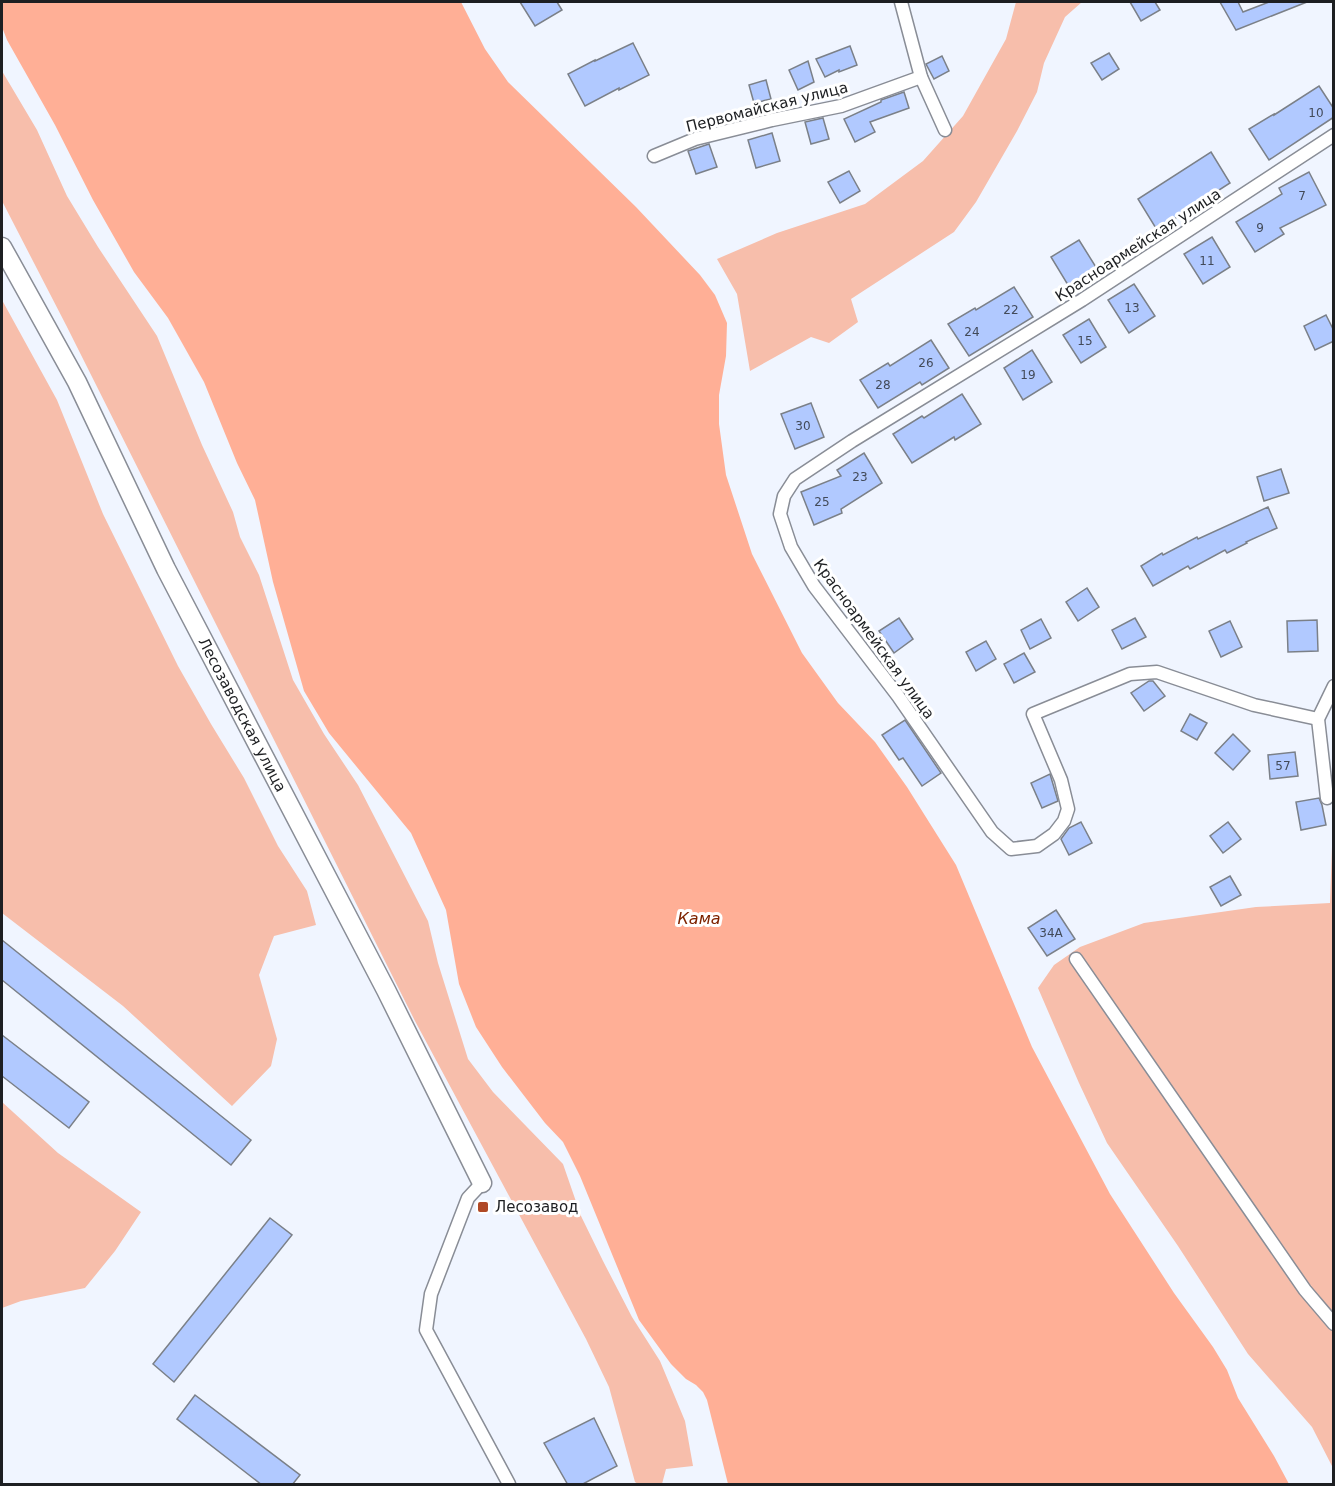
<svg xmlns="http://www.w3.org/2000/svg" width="1335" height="1486" font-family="'DejaVu Sans',sans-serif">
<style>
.green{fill:#f7beab}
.water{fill:#ffaf96}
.building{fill:#b1c9ff;stroke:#7b8088;stroke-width:1.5}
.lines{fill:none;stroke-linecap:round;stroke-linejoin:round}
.street-casing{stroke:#898d96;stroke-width:15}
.secondary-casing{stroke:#898d96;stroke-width:21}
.street{stroke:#fff;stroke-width:12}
.secondary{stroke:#fff;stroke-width:18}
.poi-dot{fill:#b04925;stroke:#fff;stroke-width:2}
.labels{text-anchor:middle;stroke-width:6;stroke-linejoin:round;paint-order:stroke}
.number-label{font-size:12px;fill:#424a59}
.street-label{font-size:15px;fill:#1d1f22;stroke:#fff}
.poi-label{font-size:15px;fill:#1d1f22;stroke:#fff;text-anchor:start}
.water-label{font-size:16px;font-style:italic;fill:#7d2300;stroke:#fff}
</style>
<rect width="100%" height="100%" fill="#f0f5ff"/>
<g class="green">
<polygon points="1016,2 1082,2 1065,17 1044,63 1037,92 1017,131 976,202 954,232 851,299 858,322 829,343 811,337 750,371 737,294 717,259 777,233 865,204 923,161 963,116 1006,39"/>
<polygon points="2,71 37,130 67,196 98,247 157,336 202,445 233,512 240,537 259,575 293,680 324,734 358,785 428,921 438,963 468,1059 493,1092 563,1164 581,1216 603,1261 632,1317 660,1361 685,1421 693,1466 666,1469 662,1484 638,1484 635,1482 609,1387 586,1339 415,1021 66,325 2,201"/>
<polygon points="2,300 57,400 103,514 178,666 211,724 244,778 278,846 307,891 316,925 274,936 259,975 277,1039 271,1066 232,1106 123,1006 2,913"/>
<polygon points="1333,818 1333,1468 1312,1427 1248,1354 1178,1246 1107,1143 1079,1083 1038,988 1054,965 1080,947 1144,923 1256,907 1330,903"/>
<polygon points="2,1102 58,1153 141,1212 115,1251 85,1288 21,1301 2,1308"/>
</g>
<polygon class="water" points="2,2 461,2 485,49 508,82 636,207 700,275 715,295 727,323 726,356 719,395 719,424 726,475 752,554 802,653 838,703 875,742 907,787 956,865 1032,1047 1110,1194 1174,1293 1213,1347 1227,1370 1238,1398 1274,1456 1289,1484 728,1484 707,1400 703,1392 696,1385 686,1379 671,1364 639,1320 580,1176 563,1142 545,1123 502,1067 476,1027 459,984 446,910 411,833 329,733 304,691 273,582 255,500 237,463 204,382 168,318 134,272 93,200 55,125 7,40 2,27"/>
<g class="building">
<polygon points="520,2 557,2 562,10 535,26"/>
<polygon points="1130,2 1155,2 1160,10 1141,21"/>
<polygon points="1220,2 1238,2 1243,12 1269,2 1307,2 1236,30"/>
<polygon points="633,43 649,75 619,90 619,88 585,106 568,74 595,60 595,61"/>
<polygon points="850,46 857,65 839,72 839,70 825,77 816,59"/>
<polygon points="1109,53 1119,69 1102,80 1091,63"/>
<polygon points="942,56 949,71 934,79 926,64"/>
<polygon points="808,61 814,82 798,90 789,70"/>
<polygon points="766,80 771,99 754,103 749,85"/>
<polygon points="1319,86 1334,109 1334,117 1269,160 1249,129 1274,114 1274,115"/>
<polygon points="904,92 909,108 870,122 875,132 855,142 844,119 881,102 881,100"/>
<polygon points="823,118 829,139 811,144 805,122"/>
<polygon points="772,133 780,161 756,168 748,140"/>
<polygon points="709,144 717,167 696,174 688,151"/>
<polygon points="1211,152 1230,183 1157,230 1138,199"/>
<polygon points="849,171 860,191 840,203 828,182"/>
<polygon points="1309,172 1326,205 1280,228 1284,234 1255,252 1236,222 1282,194 1279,188"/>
<polygon points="1212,237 1230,267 1203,284 1184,254"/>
<polygon points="1079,240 1099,272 1071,290 1051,257"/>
<polygon points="1134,284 1155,316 1129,333 1108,300"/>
<polygon points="1014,287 1033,317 969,356 948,324 975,308 976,310"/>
<polygon points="1326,315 1334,331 1334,341 1315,350 1304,326"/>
<polygon points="1089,319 1106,347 1081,363 1063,335"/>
<polygon points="931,340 949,368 922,385 920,382 878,408 860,380 888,363 890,366"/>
<polygon points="1032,350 1052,382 1023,400 1004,368"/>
<polygon points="962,394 981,424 955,440 954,437 912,463 893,434 922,416 924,418"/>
<polygon points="811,403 824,437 795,449 781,414"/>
<polygon points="864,453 882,483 841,509 842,513 814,525 801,492 841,476 837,470"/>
<polygon points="1281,469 1289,493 1264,501 1257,477"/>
<polygon points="1268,507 1277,528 1246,542 1247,543 1227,553 1225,550 1190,569 1188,566 1153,586 1141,566 1162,553 1163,555 1197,537 1198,539"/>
<polygon points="1087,588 1099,607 1078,621 1066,602"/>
<polygon points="899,618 913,639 894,653 879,631"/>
<polygon points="1135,618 1146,637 1122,649 1112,630"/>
<polygon points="1041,619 1051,638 1030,649 1021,630"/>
<polygon points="1317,620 1318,651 1288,652 1287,621"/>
<polygon points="1230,621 1242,647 1221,657 1209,631"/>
<polygon points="986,641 996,659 976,671 966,652"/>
<polygon points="1024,653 1035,672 1014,683 1004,664"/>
<polygon points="1149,681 1153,681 1165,696 1144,711 1131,693"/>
<polygon points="1190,714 1207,723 1197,740 1181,731"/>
<polygon points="905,720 941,773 922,786 903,758 899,760 882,735"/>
<polygon points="1233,734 1250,751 1233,770 1215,753"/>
<polygon points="1295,752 1298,776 1270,779 1268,755"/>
<polygon points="1050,774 1058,801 1042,808 1031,783"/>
<polygon points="1319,798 1322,805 1326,825 1301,830 1296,802"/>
<polygon points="1081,822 1092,843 1069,855 1061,839 1069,828"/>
<polygon points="1228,822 1241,839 1223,853 1210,836"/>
<polygon points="1230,876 1241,895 1221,906 1210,887"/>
<polygon points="1056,910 1075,939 1047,956 1028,928"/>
<polygon points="2,940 251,1140 231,1165 2,980"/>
<polygon points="2,1035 89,1102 69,1128 2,1076"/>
<polygon points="270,1218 292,1235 174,1382 153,1364"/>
<polygon points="195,1395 300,1475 292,1485 262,1485 177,1419"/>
<polygon points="594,1418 617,1466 581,1485 568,1485 544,1443"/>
</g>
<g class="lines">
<defs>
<g id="street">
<polyline points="901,2 921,77 945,130"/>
<polyline points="654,156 695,139 772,120 841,106 921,77"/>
<polyline points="1318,719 1254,705 1157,672 1130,674 1033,714 1061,780 1068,809 1064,821 1054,834 1037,846 1011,849 992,832 898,696 814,586 791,547 780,514 784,496 795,479 852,441 1082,300 1334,135"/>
<polyline points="1327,798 1318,719 1334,686"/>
<polyline points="1076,959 1305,1290 1334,1324"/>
<polyline points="482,1183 468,1198 431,1294 426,1330 509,1484"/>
</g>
<g id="secondary">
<path id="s1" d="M2,247L77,382L166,569L386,990L482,1183"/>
</g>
</defs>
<use href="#street" class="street-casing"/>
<use href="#secondary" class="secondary-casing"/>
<use href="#street" class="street"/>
<use href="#secondary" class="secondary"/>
</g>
<rect class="poi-dot" x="477" y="1201" width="12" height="12" rx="3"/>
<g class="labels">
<g class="number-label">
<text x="1316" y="117">10</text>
<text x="1302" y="200">7</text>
<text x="1260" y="232">9</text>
<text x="1207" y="265">11</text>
<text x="1132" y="312">13</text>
<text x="1011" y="314">22</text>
<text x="972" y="336">24</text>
<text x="1085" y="345">15</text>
<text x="926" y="367">26</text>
<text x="1028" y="379">19</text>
<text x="883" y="389">28</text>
<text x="803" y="430">30</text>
<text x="860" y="481">23</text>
<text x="822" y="506">25</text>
<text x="1283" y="770">57</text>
<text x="1051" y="937">34А</text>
</g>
<g class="street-label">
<text transform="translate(767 107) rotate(-14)" y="5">Первомайская улица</text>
<text transform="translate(1138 245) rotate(-33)" y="5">Красноармейская улица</text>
<text transform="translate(874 639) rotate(54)" y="5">Красноармейская улица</text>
<text dy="5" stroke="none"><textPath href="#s1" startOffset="526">Лесозаводская улица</textPath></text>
</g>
<g class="poi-label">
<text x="495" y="1212">Лесозавод</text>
</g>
<g class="water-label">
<text x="699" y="924">Кама</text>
</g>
</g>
<rect width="1335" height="1486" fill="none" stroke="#1d1f22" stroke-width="6"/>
</svg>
